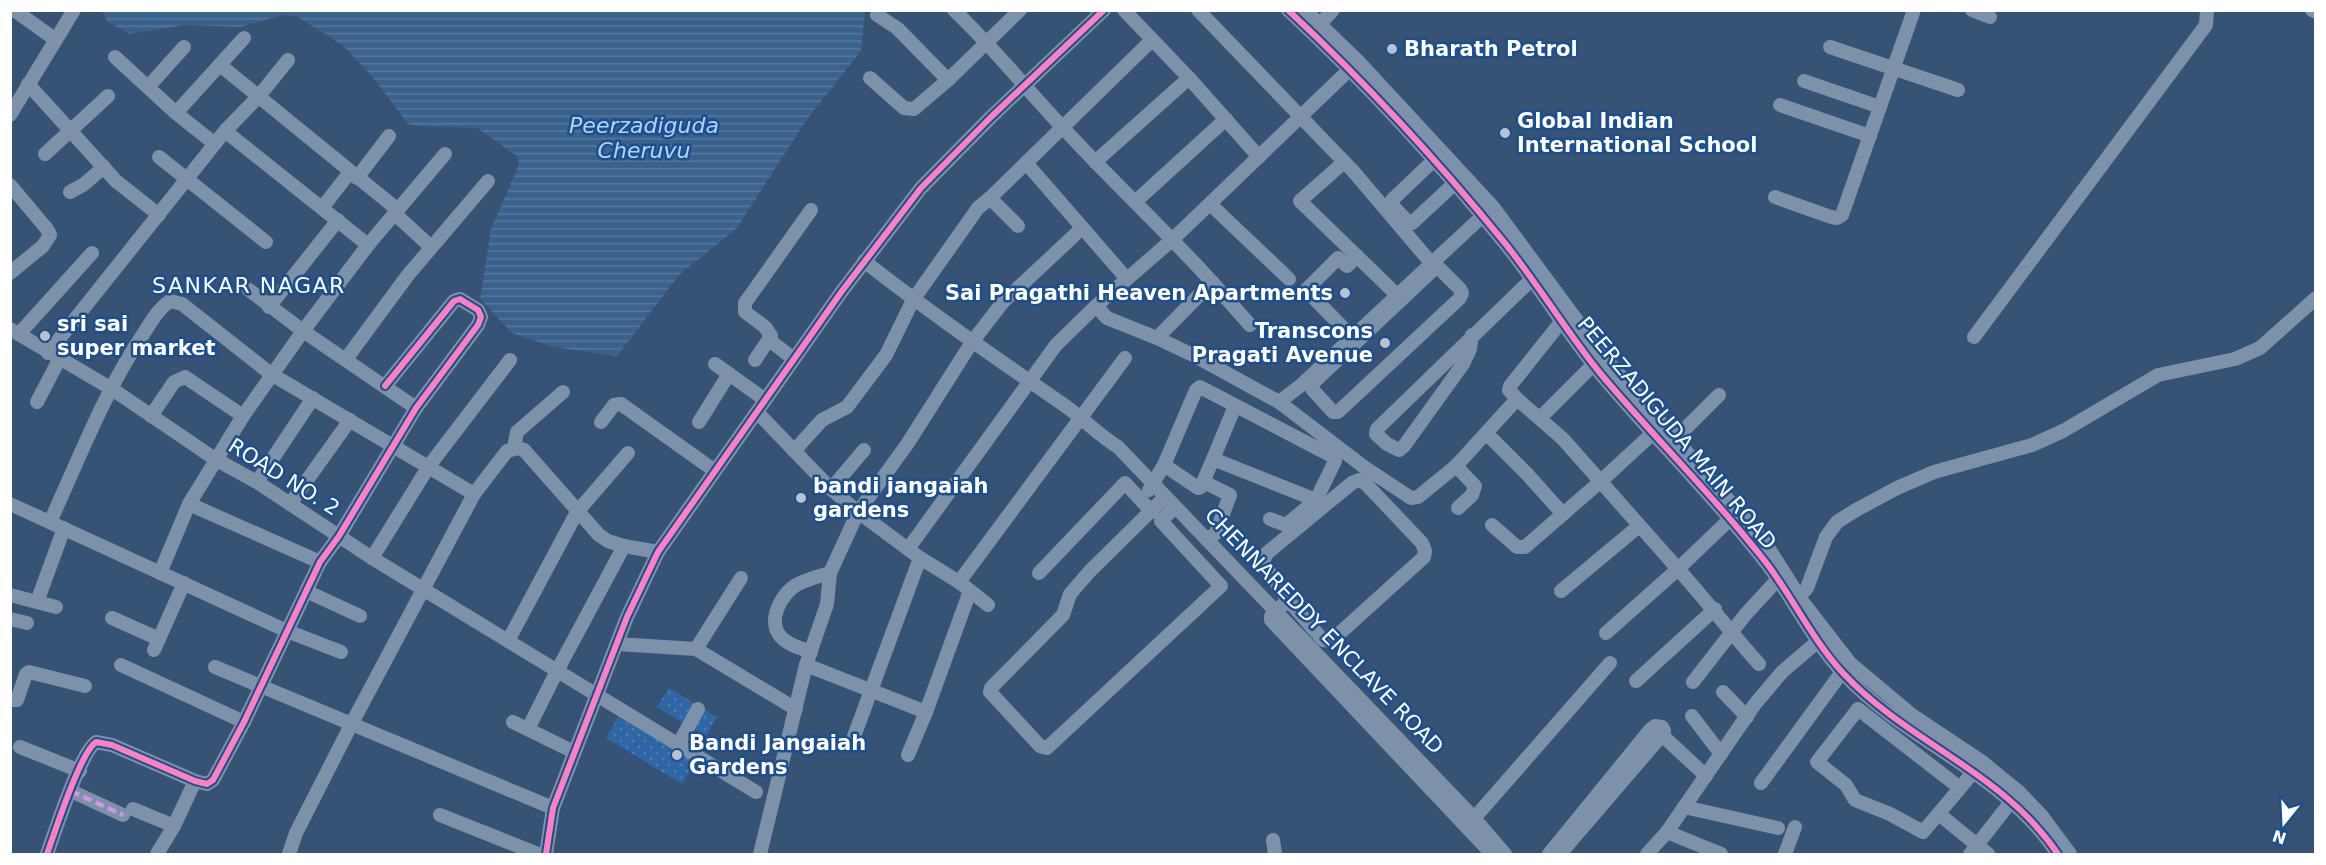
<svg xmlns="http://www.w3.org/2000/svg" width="2326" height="865" font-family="'DejaVu Sans',sans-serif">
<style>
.grass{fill:url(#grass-dots)}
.water{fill:url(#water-rules)}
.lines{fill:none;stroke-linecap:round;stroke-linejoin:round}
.minor{stroke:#7d92a8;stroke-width:14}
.quiet{stroke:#d193ec;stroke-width:4.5;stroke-dasharray:9 4.5;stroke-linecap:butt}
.cycleway-casing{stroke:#1b4f8f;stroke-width:10}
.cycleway{stroke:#ff80c0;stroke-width:6}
.poi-dot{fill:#b9c2ce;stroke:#1b4f8f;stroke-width:2}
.labels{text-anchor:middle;stroke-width:5;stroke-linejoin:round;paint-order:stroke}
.poi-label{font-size:21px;font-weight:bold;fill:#fff;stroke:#1b4f8f;text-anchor:start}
.street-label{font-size:21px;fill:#fff;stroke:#1b4f8f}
.water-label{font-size:22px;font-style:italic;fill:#b5d3f5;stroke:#1b4f8f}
.neighbourhood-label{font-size:22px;letter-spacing:1.5px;fill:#fff;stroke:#1b4f8f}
</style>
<defs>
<pattern id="grass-dots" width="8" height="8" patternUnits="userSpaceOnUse" patternTransform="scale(1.5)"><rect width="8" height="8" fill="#2f66a5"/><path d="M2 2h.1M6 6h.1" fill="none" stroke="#4e7db2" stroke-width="1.8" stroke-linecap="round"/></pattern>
<pattern id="water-rules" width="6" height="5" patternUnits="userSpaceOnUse" patternTransform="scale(1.5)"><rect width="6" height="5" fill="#3b618d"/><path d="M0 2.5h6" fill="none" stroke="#58799e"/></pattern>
</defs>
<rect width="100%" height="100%" fill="#365274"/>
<g class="grass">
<polygon points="669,688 717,717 706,736 657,707"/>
<polygon points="618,717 695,762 682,784 606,738"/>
</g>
<polygon class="water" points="102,11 102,10 865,11 861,51 807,119 737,228 679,275 617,356 554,347 512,333 480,299 491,229 519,164 517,156 477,128 418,126 408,124 371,75 341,44 296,16 283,15 240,27 185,25 129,34 107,21"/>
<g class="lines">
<g class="minor">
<polyline points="14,10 56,40"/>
<path d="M954,10C995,49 1028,91 1066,131C1114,183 1165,230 1212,282L1157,338"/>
<polyline points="1124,10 1189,78 1259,157"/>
<polyline points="1198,10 1353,171 1432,264"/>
<path d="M1288,10C1365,82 1438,161 1504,242C1538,284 1566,331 1600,373C1646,428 1696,478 1742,533C1754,548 1767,562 1777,578C1799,610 1817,645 1843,673C1909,744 2001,770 2058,854"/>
<polyline points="1305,10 1358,61 1493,207 1604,357 1764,541 1802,601 1850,663 1912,715 1981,761 2019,792 2041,815 2070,854"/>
<polyline points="1972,10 1990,17"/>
<polyline points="2312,10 2316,12"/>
<polyline points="877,15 897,28 948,80"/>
<polyline points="1319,25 1333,10"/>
<polyline points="1830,47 1958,90"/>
<polyline points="115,57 176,113 215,144"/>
<polyline points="220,65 398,210"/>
<polyline points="870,78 904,108 914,109 948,80 1020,10"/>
<polyline points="1804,81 1880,107"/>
<polyline points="28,84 116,181 159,215"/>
<polyline points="148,87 184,47"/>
<polyline points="1780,105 1870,136"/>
<polyline points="176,113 244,38"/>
<polyline points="10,115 74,10"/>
<polyline points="225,131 368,245"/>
<polyline points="45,154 108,96"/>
<polyline points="159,157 266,242"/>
<polyline points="1433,161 1392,200 1392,205 1408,222 1412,223 1454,184"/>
<polyline points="1095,162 1189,78"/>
<polyline points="1344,162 1300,201 1398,296"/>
<polyline points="1027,164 1127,279"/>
<polyline points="357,178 389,136"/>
<polyline points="10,185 47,229 50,235 43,246 10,273"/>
<polyline points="70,192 83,185 104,167"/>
<polyline points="1775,197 1831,217 1837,218 1842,215 1914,10"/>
<polyline points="1135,202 1226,119"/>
<polyline points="1210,204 1289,279"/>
<polyline points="322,208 350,172"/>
<polyline points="395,214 431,247"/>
<polyline points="1018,226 990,198 1152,40"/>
<path d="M864,261C929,312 996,358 1064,405C1083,418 1098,435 1118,447L1474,818L1505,854"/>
<polygon points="1439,268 1460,289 1462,293 1459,299 1338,412 1333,412 1312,389 1311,386 1314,382 1434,269"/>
<polyline points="1212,282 1250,325"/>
<polyline points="249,290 303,331 416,408"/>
<polyline points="1096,306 1107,318 1157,338 1197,357 1279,402 1300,386 1489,210"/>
<polyline points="269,307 338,220"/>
<polyline points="10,329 112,389 215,459 257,482 372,558 756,792"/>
<polyline points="19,334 92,253"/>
<polyline points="1472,335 1470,349 1463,364 1404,446 1399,450 1387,444 1376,434 1377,429 1532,279"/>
<polyline points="1974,337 2206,25 2207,10"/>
<polyline points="1353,338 1306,290 1338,258 1347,266 1357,256"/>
<polyline points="769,340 794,359"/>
<polyline points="48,353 225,131 259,96 288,60"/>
<polyline points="346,359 408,275 488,181"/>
<polyline points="755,360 771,336 765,327 745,312 745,303 811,210"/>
<polyline points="715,364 764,399"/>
<polyline points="1517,399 1563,439 1678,569 1730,519"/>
<polyline points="37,402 59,360"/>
<polyline points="1279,402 1364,467 1411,498 1418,497 1456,466 1517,399 1509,390 1510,386 1561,322"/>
<polyline points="758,413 831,489 858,512 920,558 959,582 988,605"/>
<polyline points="151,416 174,382 185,377 243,416"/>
<polyline points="1540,418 1594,364"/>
<polyline points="601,422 614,405 621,404 715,471"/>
<polyline points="699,422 729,374"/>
<polyline points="1487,434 1527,474 1563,514"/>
<polyline points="1675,439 1719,395"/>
<polyline points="514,448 517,432 563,392"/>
<polyline points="794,451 822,420 847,407 886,355 913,300 978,208 990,198"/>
<polyline points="1213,459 1235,406"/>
<polyline points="1164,465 1196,390 1200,387 1334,457 1335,461 1316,500"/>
<polyline points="1456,466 1475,486 1472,495 1458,508"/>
<polyline points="257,482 313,398"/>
<polyline points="1204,482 1230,495 1216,533 1207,540"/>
<polyline points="831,489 864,450"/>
<polyline points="1149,490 1164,465 1198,488 1201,487 1213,459 1316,500 1286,525 1270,519"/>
<polyline points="1165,497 1090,571 1070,594 1063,615 991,688 990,692 1040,746 1047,748 1221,586 1161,521 1175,507"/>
<polyline points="10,504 287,631 341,652"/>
<polyline points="189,504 320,562"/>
<polyline points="290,504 350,420"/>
<path d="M50,522C79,459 105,390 144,333C151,322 158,309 170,301L182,304L271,374L474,494"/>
<polyline points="1492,525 1517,547 1525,547 1601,481 1653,433"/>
<polyline points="908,549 1056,345 1096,306 1173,239 1349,70"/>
<polyline points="372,558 429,466 510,360"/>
<polyline points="160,573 189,504 243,416 303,331 368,245 445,154"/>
<polyline points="1039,573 1125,483 1152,512"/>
<polyline points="959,582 1125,358"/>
<polyline points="1561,591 1639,526"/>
<polyline points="308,592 360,616"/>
<polyline points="10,595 56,607"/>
<polyline points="1800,596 1807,588 1826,537 1837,522 1856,510 1897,488 1934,472 2032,445 2063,431 2158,375 2235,359 2260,348 2316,298"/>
<polyline points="37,602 64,528"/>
<polyline points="1271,616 1288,600 1323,640 1331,641 1424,557 1425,551 1422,543 1366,484 1359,480 1352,483 1267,553 1264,559 1264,564 1288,600"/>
<polyline points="112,618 159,639"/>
<polyline points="10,619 27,623"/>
<polyline points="1271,620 1492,854"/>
<path d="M1606,633L1678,569C1706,600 1731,633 1759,664"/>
<polyline points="508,641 577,512 628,453"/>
<polyline points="617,644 696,649 796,709"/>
<polyline points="696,649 741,578"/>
<polyline points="154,650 184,583"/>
<path d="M811,652C801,648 788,645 781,637C766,621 782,592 798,584C808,579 819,576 830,573"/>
<polyline points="121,665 244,722"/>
<polyline points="215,667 553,808"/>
<polyline points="1636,681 1715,609"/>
<polyline points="1693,682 1745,615 1778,579"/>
<polyline points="1723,692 1747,717"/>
<polyline points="10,700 17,700 26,674 29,672 85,686"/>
<polyline points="926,712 806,665 827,604 830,573 858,512 908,443 972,342 1003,302 1081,229"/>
<polyline points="1692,716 1721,754"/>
<polyline points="513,722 574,752"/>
<polyline points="528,729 557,671 624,546"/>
<polyline points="1662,735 1706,776"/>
<polyline points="852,742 920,558"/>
<polyline points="678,745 698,709"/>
<polyline points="20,747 80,771"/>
<polyline points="908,755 926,712 970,591"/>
<polyline points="1761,783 1842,672"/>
<polyline points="1960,788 1923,832 1890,814 1855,800 1846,785 1817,762 1858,709 1960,788 1974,771"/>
<polyline points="71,791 123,815"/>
<polyline points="1684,807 1778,828"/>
<polyline points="133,809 174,826"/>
<polyline points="440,815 538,854"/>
<polyline points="1945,819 1988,854"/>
<polyline points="1470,823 1610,663"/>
<polyline points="1667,832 1721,854"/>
<polyline points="1273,840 1275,854"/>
<path d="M47,854C55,832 80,753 96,742L112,745L195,781L207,784L213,780L244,722L320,562L339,536L416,408L478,325L481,317L478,310L460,299L454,301L385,386"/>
<polyline points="157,854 174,826 195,781"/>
<polyline points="289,854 296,833 352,723 474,494 507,451 518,448 524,450 599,535 608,541 624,546 658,552"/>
<polyline points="546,854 553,808 627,617 658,552 842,291 921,188 991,117 1104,10"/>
<polyline points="760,854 806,665"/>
<polyline points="1549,854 1650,730 1655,726 1662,727 1664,731 1662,735 1560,854"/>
<polyline points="1647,854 1667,832 1755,704 1782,672 1817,642"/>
<polyline points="1785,854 1795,827"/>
<polyline points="1970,854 2017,794"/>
</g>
<polyline class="quiet" points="71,791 123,815"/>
<defs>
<g id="cycleway">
<path d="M1288,10C1365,82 1438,161 1504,242C1538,284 1566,331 1600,373C1646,428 1696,478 1742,533C1754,548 1767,562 1777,578C1799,610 1817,645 1843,673C1909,744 2001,770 2058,854"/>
<path d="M47,854C55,832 80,753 96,742L112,745L195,781L207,784L213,780L244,722L320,562L339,536L416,408L478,325L481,317L478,310L460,299L454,301L385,386"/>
<polyline points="546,854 553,808 627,617 658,552 842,291 921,188 991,117 1104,10"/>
</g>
</defs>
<use href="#cycleway" class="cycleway-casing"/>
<use href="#cycleway" class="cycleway"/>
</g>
<g class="poi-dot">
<circle cx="1392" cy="49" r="6"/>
<circle cx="1505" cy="133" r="6"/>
<circle cx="1345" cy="293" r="6"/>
<circle cx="45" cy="336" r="6"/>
<circle cx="1385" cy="343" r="6"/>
<circle cx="801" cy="498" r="6"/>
<circle cx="677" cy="755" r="6"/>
</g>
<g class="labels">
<g class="poi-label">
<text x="1404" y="56">Bharath Petrol</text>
<text x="1517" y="128">Global Indian<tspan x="1517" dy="24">International School</tspan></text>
<text x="1333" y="300" text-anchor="end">Sai Pragathi Heaven Apartments</text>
<text x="57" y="331">sri sai<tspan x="57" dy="24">super market</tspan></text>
<text x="1373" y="338" text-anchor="end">Transcons<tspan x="1373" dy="24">Pragati Avenue</tspan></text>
<text x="813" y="493">bandi jangaiah<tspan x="813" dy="24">gardens</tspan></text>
<text x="689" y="750">Bandi Jangaiah<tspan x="689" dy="24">Gardens</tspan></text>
</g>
<g class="street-label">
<text transform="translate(1677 433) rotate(50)" y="7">PEERZADIGUDA MAIN ROAD</text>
<text transform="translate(284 477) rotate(32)" y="7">ROAD NO. 2</text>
<text transform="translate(1324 631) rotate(46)" y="7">CHENNAREDDY ENCLAVE ROAD</text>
</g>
<g class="water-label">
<text x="644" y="133">Peerzadiguda<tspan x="644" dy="25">Cheruvu</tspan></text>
</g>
<g class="neighbourhood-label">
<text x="249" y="293">SANKAR NAGAR</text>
</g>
</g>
<rect width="2326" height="865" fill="none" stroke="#ffffff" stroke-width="24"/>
<g transform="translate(2284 823) rotate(198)" stroke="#1b4f8f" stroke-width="4.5" paint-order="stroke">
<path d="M0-4.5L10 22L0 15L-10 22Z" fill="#ffffff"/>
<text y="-9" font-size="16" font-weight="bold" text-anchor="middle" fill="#ffffff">N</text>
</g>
</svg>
